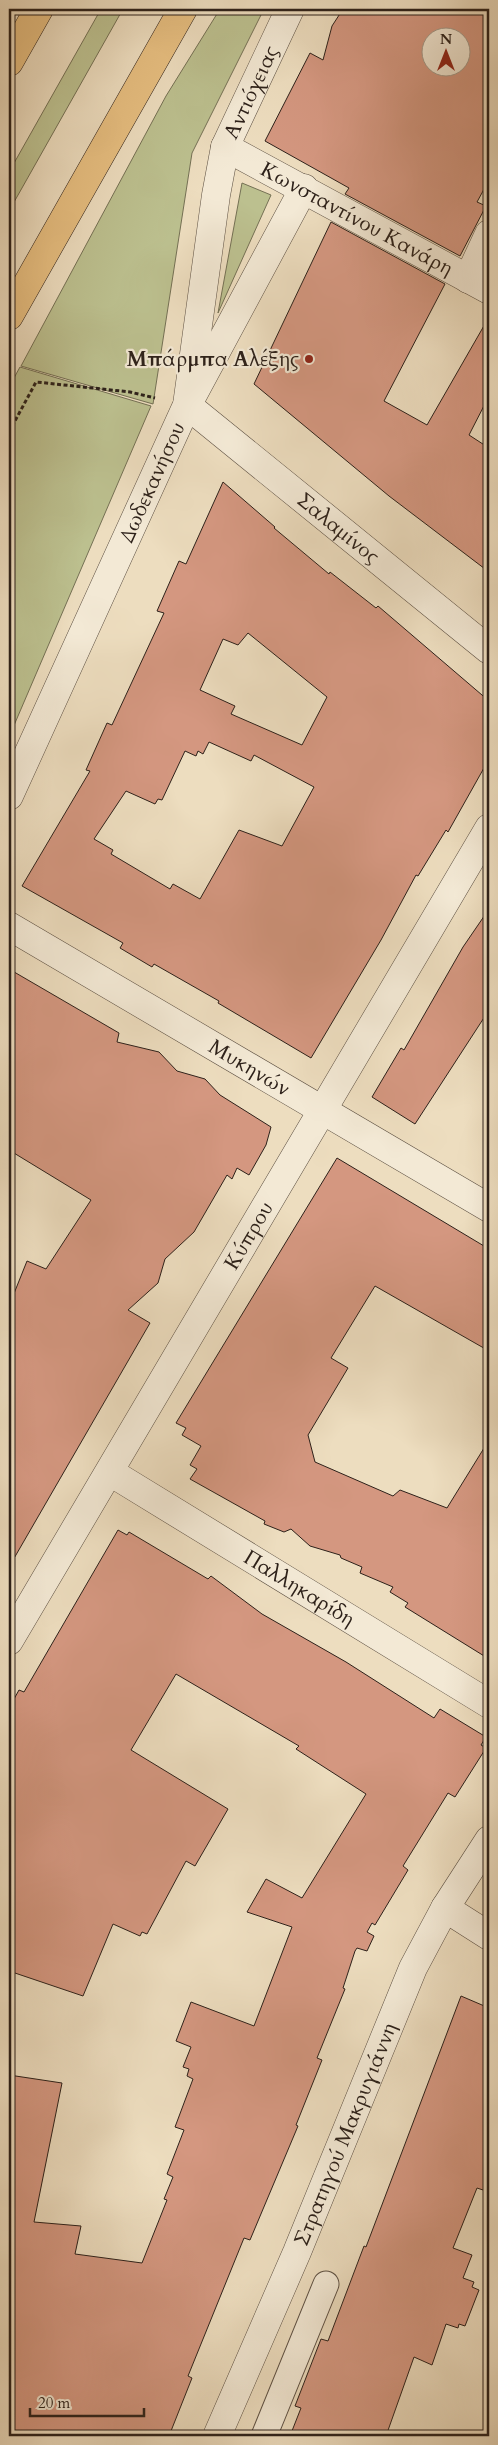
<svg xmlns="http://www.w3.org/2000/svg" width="498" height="2445" font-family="Cardo,serif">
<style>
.green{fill:#bcc08f;stroke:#747054}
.building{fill:#d49780;stroke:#2d211a;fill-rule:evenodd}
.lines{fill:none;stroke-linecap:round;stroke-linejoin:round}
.pedestrian-casing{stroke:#5d5043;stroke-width:27}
.minor-casing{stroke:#5d5043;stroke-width:29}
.tertiary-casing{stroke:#5d5043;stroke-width:29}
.motorway-casing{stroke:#2d211a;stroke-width:29}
.path{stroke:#2d211a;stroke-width:3;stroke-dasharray:4 2.5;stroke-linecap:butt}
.pedestrian{stroke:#f3e9d5;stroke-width:25}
.minor{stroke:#f3e9d5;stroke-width:28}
.tertiary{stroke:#f3e9d5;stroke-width:28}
.motorway{stroke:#e6be80;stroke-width:28}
.poi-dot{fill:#8f2418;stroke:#f3e9d5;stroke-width:2}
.labels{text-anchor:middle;stroke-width:4.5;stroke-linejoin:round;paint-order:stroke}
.street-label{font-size:21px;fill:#2d211a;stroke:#f3e9d5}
.poi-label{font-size:21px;font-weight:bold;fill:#2d211a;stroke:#f3e9d5;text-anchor:end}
</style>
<rect width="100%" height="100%" fill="#edddbf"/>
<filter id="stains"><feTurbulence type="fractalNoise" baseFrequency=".004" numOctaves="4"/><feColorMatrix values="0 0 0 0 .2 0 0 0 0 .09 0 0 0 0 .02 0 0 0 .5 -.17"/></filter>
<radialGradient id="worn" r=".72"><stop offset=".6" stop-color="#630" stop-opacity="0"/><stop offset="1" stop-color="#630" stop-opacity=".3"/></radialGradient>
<g class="green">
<polygon points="101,9 123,9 9,211 9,172"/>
<polygon points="220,9 264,9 192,153 153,404 21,366 166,96"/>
<polygon points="242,183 271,195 218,313"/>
<polygon points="20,367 151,406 9,737 9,387"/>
</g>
<g class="building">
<path d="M343,9H489V180L477,202L486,206L460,256L345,194L349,188L265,141L310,53L323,60L332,26ZM430,38H460V68H430Z"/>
<polygon points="331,222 445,284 384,401 427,425 489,317 489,396 469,435 489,448 489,572 389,496 254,384"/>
<path d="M223,482L275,527L274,528L329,574L330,572L376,608L378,606L489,701V759L448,832L446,830L418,876L416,875L381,940L311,1058L218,1003L219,1001L154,964L152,967L120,948L123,943L22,886L90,771L86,770L107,723L112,725L164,613L157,611L179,561L186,564ZM248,633L327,697L302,745L231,714L235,706L200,690L223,639L238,645ZM209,742L251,761L254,755L314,787L282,846L239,830L200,899L173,884L170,889L111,854L113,850L94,839L126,791L155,804L158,799L162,800L185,751L196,756L198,751L203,754Z"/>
<polygon points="489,909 489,1010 415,1124 372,1097 401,1048 404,1050 463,947"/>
<polygon points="9,969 119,1033 117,1042 159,1052 177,1071 205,1079 220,1095 271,1127 266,1145 249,1175 237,1168 232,1179 227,1175 194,1232 165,1259 158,1283 128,1310 150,1323 9,1567 9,1306 27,1261 46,1269 91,1200 9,1150"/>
<polygon points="337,1158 489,1249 489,1351 375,1286 331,1358 348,1368 308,1435 315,1462 393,1496 400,1490 447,1508 489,1440 489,1659 405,1607 408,1603 390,1592 393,1587 360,1573 362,1567 341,1558 340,1555 310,1546 291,1529 284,1532 264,1524 265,1521 190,1479 197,1469 190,1465 201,1446 182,1435 186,1428 176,1423"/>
<polygon points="118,1530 127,1535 129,1532 208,1579 211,1576 262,1614 346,1662 434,1718 440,1709 486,1737 481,1745 486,1748 455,1797 448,1793 403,1866 408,1870 375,1925 372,1923 367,1932 374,1936 367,1951 357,1948 355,1951 343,1988 345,1989 317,2058 322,2060 296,2125 298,2126 250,2240 244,2238 188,2376 192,2378 169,2436 9,2436 9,2075 62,2083 34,2222 81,2226 75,2254 142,2263 167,2200 164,2199 173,2177 167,2174 184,2130 175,2127 193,2079 187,2076 189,2069 183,2067 191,2047 176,2041 191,2002 254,2026 292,1927 247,1912 266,1879 302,1898 366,1794 296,1749 299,1746 176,1674 131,1750 228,1809 195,1866 186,1861 147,1934 142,1932 140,1936 113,1924 83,1996 9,1971 9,1708 19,1690 24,1692"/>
<polygon points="461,1996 489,2008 489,2174 483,2190 477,2188 453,2248 472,2255 463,2278 474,2282 472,2287 479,2290 465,2326 459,2324 458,2328 446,2324 432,2365 414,2357 386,2436 290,2436 301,2408 295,2406 321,2339 328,2341 364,2246 366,2247"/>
</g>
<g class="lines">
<defs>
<polyline id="pedestrian" points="264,2436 326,2284"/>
<g id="minor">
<path id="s1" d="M225,147L489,290"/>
<polyline points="468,279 489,234"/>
<polyline points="188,404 304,188"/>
<path id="s2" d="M9,926L489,1208"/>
<path id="s3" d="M110,1472L489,1704"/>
<path id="s4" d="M9,1641L489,828"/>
<polyline points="445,1908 489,1936"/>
</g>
<g id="tertiary">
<path id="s5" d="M187,405L489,650"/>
<path id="s6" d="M9,796L187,405L216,195L225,147L290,9"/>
<path id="s7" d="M217,2436L297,2252L413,1968L445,1908L489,1840"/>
</g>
<g id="motorway">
<polyline points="9,62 39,9"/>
<polyline points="9,316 183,9"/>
</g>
</defs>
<use href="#pedestrian" class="pedestrian-casing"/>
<use href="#minor" class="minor-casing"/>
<use href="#tertiary" class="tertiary-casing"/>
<use href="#motorway" class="motorway-casing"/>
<polyline class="path" points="9,432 36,382 130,392 155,398"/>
<use href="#pedestrian" class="pedestrian"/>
<use href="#minor" class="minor"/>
<use href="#tertiary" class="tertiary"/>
<use href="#motorway" class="motorway"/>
</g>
<circle class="poi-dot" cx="309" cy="359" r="5"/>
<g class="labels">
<g class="street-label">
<text dy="7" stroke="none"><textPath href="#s6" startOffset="751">Αντιόχειας</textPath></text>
<text dy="7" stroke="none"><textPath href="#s1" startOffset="150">Κωνσταντίνου Κανάρη</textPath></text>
<text dy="7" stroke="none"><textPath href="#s6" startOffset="345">Δωδεκανήσου</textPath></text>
<text dy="7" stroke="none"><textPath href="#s5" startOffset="195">Σαλαμίνος</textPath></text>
<text dy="7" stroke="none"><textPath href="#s2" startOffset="279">Μυκηνών</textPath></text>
<text dy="7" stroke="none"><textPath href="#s4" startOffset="471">Κύπρου</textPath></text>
<text dy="7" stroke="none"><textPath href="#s3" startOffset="222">Παλληκαρίδη</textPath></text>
<text dy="7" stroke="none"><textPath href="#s7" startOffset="328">Στρατηγού Μακρυγιάννη</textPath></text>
</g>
<g class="poi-label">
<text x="299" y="366">Μπάρμπα Αλέξης</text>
</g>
</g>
<rect width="498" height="2445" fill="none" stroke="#edddbf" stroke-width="30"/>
<rect x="10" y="10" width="478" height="2425" fill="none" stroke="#2d211a" stroke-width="2.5"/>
<rect x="15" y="15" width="468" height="2415" fill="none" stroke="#2d211a"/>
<g transform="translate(446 52)"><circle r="24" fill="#f3e9d5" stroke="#a4998a"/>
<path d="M0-4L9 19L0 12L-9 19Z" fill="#8f2418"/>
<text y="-8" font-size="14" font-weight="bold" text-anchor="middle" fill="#2d211a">N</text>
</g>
<path d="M30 2408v8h114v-8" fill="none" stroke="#2d211a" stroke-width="2.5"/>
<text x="38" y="2408" font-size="15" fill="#2d211a" stroke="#f3e9d5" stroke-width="4" paint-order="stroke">20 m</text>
<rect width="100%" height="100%" filter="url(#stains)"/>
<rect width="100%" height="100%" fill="url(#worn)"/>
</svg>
